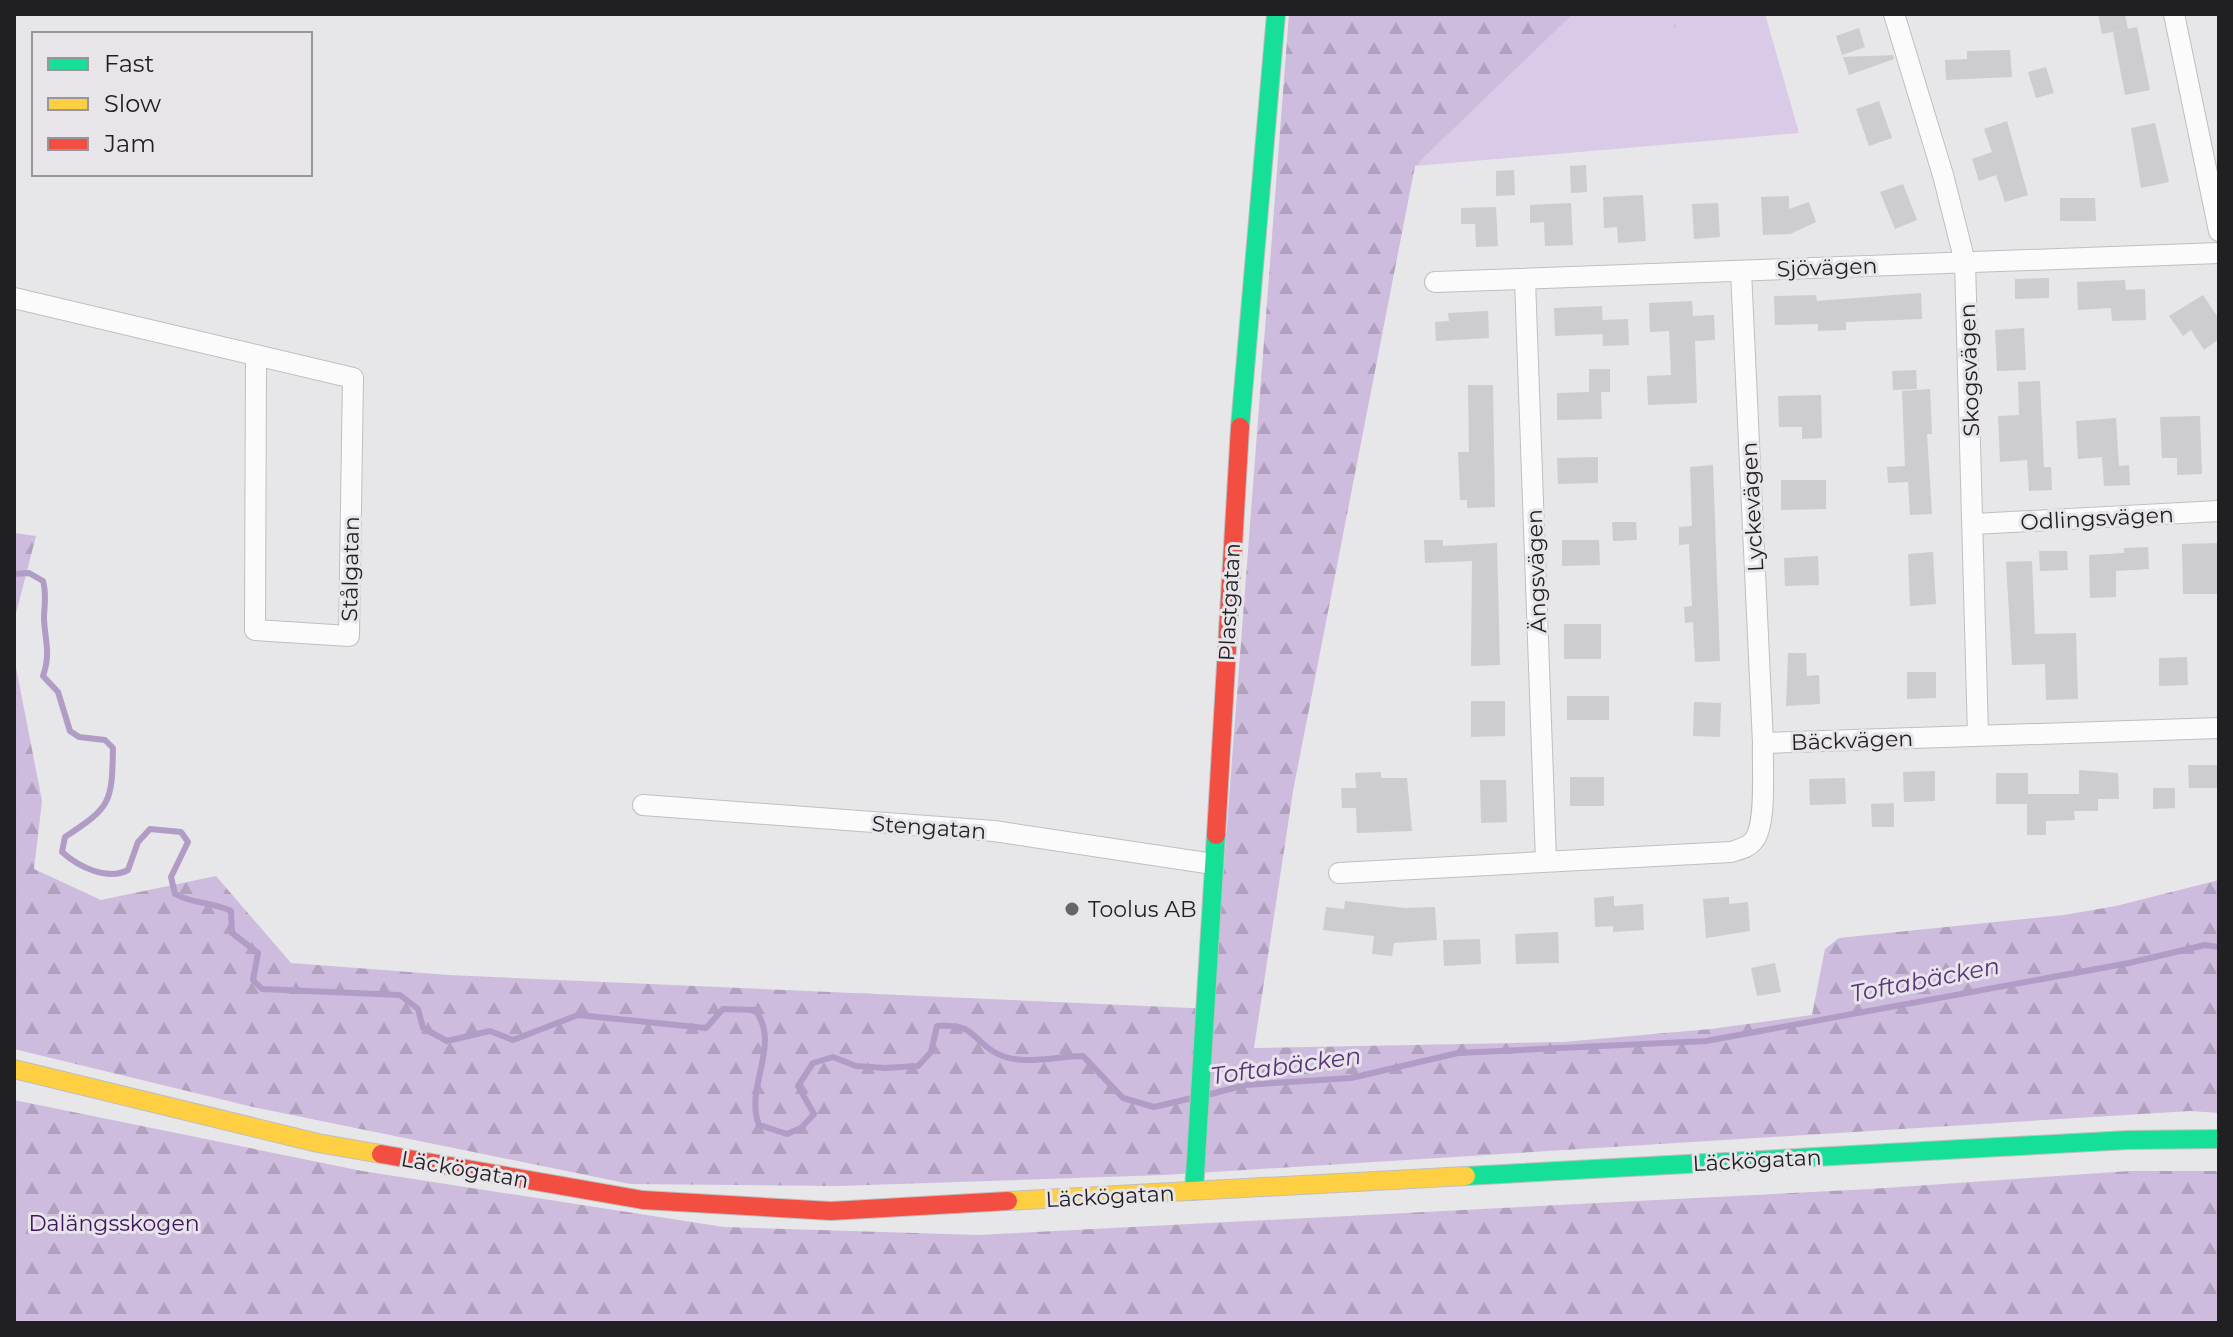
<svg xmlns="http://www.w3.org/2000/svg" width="2233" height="1337" font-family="Montserrat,sans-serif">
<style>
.grass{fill:#d9cbe7}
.forest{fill:url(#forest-firs)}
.park{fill:url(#park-crowns)}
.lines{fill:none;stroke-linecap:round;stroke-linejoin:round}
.stream{stroke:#b19cc6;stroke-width:6}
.building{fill:#cdccce}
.street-casing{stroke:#bfbfc1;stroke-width:22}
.fast-casing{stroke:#bfbfc1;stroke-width:20}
.slow-casing{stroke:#bfbfc1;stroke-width:20}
.jam-casing{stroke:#bfbfc1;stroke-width:20}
.street{stroke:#fbfbfc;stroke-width:20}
.fast{stroke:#16e098;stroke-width:18}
.slow{stroke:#ffcf43;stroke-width:18}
.jam{stroke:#f24e42;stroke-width:18}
.poi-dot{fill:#666567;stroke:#e7e5ea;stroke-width:3}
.labels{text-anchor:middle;stroke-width:6;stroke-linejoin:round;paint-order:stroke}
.street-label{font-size:22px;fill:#201f21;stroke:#e7e5ea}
.poi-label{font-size:22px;fill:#201f21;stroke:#e7e5ea;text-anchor:start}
.park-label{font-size:22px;fill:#40175e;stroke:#e7e5ea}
.water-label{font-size:24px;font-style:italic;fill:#5b337b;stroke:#e7e5ea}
</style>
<defs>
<pattern id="forest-firs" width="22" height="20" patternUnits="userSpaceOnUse" patternTransform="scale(2)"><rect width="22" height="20" fill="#cdbcde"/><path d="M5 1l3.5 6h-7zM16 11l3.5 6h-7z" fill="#b0a1be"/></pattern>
<pattern id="park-crowns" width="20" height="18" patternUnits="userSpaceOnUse" patternTransform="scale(2)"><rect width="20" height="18" fill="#d9cbe7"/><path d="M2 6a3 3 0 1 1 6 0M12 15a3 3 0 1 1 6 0" fill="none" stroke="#baaec6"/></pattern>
</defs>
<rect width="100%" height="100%" fill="#e7e6e9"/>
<polygon class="grass" points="1573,14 1765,14 1799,133 1415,166"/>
<g class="forest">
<polygon points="1289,14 1573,14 1415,166 1293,791 1254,1048 1563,1042 1711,1029 1812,1015 1825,949 1839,938 2064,915 2116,906 2219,880 2219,1113 2190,1111 1164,1175 838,1186 630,1184 253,1107 14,1049 14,657 42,801 34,869 101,900 216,876 291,963 449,975 1213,1009"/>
<polygon points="14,533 36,536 14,621"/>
<polygon points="14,1100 362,1171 724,1227 979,1235 1870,1189 2130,1171 2219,1171 2219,1323 14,1323"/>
</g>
<polygon class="park" points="1637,14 1684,14 1687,23 1675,27 1673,21 1653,27 1638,21"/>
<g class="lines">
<g class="stream">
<path d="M14,574L29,573L43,581C47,595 44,605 44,619C45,641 51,653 43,676L58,692L70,731L79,737L105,740L113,748C112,803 111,807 65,837L62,852C79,867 107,881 128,870L138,842L150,829L181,832L188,842L171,877L175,894C193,904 212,902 231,911L232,933L258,953L253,980L262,989L400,995L418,1009L423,1028L447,1041L490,1031L513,1040L578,1015L706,1028L723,1009L755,1010C782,1044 744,1087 759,1125L787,1134L801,1128L814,1114L798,1086L813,1063L833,1057L856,1066L885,1068L918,1066L931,1052L937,1026C977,1024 969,1038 996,1053C1021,1067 1056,1056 1083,1056L1123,1098L1154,1107L1192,1098"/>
<polyline points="1207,1095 1245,1085 1351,1078 1458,1053 1706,1041 2129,963 2205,945 2219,947"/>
</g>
</g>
<g class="building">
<polygon points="2098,14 2125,14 2128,29 2102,34"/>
<polygon points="2137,27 2150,90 2125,95 2113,32"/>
<polygon points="1859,28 1865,47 1842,55 1836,36"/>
<polygon points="2010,50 2012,77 1946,80 1945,60 1967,59 1967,51"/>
<polygon points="1893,55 1894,59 1849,75 1843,57"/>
<polygon points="2046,67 2054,93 2036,98 2028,72"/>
<polygon points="1879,101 1892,138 1869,146 1856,109"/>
<polygon points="2007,121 2028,195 2005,202 1996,175 1979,181 1972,159 1992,152 1984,129"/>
<polygon points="2155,123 2169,182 2141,188 2131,128"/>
<polygon points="1586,165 1587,192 1571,193 1570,166"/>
<polygon points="1514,170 1515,195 1496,196 1496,171"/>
<polygon points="1903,184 1917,220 1895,229 1880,192"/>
<polygon points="1643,195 1646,241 1618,243 1617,227 1604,228 1603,197"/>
<polygon points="1789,196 1789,209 1809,202 1816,222 1790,234 1763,235 1761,197"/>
<polygon points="2060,198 2095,198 2096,221 2060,221"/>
<polygon points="1571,203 1573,245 1545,246 1544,222 1530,223 1530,205"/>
<polygon points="1718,203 1720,237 1694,239 1692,204"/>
<polygon points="1496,207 1498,246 1476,247 1475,224 1461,224 1461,208"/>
<polygon points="2049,278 2049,298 2015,299 2015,279"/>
<polygon points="2125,280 2126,290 2145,289 2146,320 2112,321 2111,308 2078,310 2077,282"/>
<polygon points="1921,293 1922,319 1846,322 1846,330 1818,331 1818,324 1775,325 1774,296 1816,295 1817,301"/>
<polygon points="2203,295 2219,319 2219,339 2204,350 2191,330 2183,336 2169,316"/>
<polygon points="1692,301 1693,316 1714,315 1715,340 1695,341 1697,403 1648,405 1647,376 1671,375 1669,331 1650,332 1649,303"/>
<polygon points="1602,306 1603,334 1555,336 1554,308"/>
<polygon points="1488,311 1489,338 1436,341 1435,322 1449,321 1448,313"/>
<polygon points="1628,319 1629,345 1603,346 1602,320"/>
<polygon points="2024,328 2026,370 1997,371 1995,330"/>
<polygon points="1589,369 1610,369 1610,392 1601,392 1602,419 1557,420 1557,393 1589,392"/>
<polygon points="1916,370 1917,389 1893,390 1892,371"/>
<polygon points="2040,381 2044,467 2051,467 2052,490 2029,491 2027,460 2000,462 1998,416 2019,415 2018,382"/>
<polygon points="1468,385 1493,385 1495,507 1467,508 1467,500 1460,500 1458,452 1469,452"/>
<polygon points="1930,389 1932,434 1927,434 1932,514 1910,515 1908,482 1888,483 1887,467 1905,466 1902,391"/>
<polygon points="1821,395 1822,438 1802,439 1802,427 1779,427 1778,396"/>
<polygon points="2200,416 2202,474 2177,475 2177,458 2162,458 2160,417"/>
<polygon points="2116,418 2119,466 2129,465 2130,485 2104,486 2102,457 2078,459 2076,421"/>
<polygon points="1598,457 1598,483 1558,484 1557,458"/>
<polygon points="1713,465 1720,661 1695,662 1693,622 1685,623 1684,607 1692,606 1689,544 1679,545 1679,527 1692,526 1690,467"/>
<polygon points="1781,480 1826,480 1826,509 1781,510"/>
<polygon points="1612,522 1636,522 1637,540 1613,541"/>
<polygon points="1424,540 1443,540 1443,546 1497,543 1500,665 1471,666 1472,561 1425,563"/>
<polygon points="1562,540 1599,540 1600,565 1562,566"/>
<polygon points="2217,543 2219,594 2183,594 2182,544"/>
<polygon points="2148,547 2149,569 2116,571 2116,597 2090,598 2089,555 2124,553 2124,548"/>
<polygon points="2039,551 2067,551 2068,570 2040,571"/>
<polygon points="1933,552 1936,604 1910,606 1908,554"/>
<polygon points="1818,556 1819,585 1785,586 1784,558"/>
<polygon points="2032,561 2035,634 2076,633 2078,699 2046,700 2045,664 2012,665 2006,562"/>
<rect x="1564" y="624" width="37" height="35"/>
<polygon points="1788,653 1806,653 1807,676 1819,675 1820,704 1786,706"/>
<polygon points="2187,657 2188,685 2159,686 2159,658"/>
<polygon points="1907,672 1936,672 1936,698 1907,699"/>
<rect x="1567" y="696" width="42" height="24"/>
<polygon points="1471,701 1505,701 1505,736 1471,737"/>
<polygon points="1694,702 1721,703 1720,737 1693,736"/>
<polygon points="2188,765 2219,765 2219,788 2189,788"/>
<polygon points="2079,770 2118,773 2119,799 2098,799 2098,811 2074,811 2075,820 2046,821 2046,835 2027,835 2027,804 1996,804 1996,773 2028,773 2028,794 2079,794"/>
<polygon points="1935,771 1935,801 1904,802 1903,772"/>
<polygon points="1381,772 1381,778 1407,778 1412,831 1357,833 1356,808 1342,808 1341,788 1356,788 1355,773"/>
<rect x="1570" y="777" width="34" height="29"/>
<polygon points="1845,778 1846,804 1810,805 1809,779"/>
<polygon points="1480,780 1506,780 1507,822 1481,823"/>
<polygon points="2153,788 2175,788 2175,808 2153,809"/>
<polygon points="1894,803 1894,827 1872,827 1871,804"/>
<polygon points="1614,896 1614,906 1643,904 1644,930 1613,932 1613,926 1595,927 1594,898"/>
<polygon points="1729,897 1729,904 1748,902 1750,931 1706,938 1703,899"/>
<polygon points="1345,901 1405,908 1435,907 1437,940 1394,943 1392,956 1372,954 1374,936 1323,930 1326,907 1344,909"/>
<polygon points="1558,932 1559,963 1516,964 1515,934"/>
<polygon points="1480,939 1481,964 1444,966 1443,940"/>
<polygon points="1775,963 1781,992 1757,996 1751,968"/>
</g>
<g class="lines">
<defs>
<g id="street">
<polyline points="1894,14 1943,175 1965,262 1978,735"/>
<polyline points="2174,14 2219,231"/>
<polyline points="1741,271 1763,743"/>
<polyline points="1525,280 1546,861"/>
<polyline points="1435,282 2219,253"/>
<polyline points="14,298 353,378 349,636 255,630 256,355"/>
<polyline points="1974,524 2219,511"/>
<polyline points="643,805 994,831 1213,864"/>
<path d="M1339,873L1731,852C1740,849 1748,848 1754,840C1767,824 1762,765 1763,743L2219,728"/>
</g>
<g id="fast">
<polyline points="1240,427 1276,14"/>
<polyline points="1466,1176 2128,1140 2219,1139"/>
<polyline points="1194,1191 1216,835"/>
</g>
<g id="slow">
<polyline points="14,1069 318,1143 381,1154"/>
<polyline points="1008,1201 1466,1176"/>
</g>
<g id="jam">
<polyline points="1216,835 1240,427"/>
<polyline points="381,1154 643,1200 831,1211 1008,1201"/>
</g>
</defs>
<use href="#street" class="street-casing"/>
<use href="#fast" class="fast-casing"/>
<use href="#slow" class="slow-casing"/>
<use href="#jam" class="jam-casing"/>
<use href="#street" class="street"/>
<use href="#fast" class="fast"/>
<use href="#slow" class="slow"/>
<use href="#jam" class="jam"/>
</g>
<circle class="poi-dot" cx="1072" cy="909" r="8"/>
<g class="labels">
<g class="street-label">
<text transform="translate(1827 267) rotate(-2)" y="8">Sjövägen</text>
<text transform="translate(1969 370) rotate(-92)" y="8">Skogsvägen</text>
<text transform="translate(1752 507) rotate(-93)" y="8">Lyckevägen</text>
<text transform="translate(2097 518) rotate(-3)" y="8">Odlingsvägen</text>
<text transform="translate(350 569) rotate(-89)" y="8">Stålgatan</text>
<text transform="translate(1536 571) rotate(-92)" y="8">Ängsvägen</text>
<text transform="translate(1229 602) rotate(-87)" y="8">Plastgatan</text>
<text transform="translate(1852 740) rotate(-2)" y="8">Bäckvägen</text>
<text transform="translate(929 827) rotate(4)" y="8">Stengatan</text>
<text transform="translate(1757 1160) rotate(-3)" y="8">Läckögatan</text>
<text transform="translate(465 1169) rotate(10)" y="8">Läckögatan</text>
<text transform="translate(1110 1196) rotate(-3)" y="8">Läckögatan</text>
</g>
<g class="poi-label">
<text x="1088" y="917">Toolus AB</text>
</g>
<g class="park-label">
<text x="114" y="1231">Dalängsskogen</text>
</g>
<g class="water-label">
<text transform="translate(1925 980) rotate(-11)" y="8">Toftabäcken</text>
<text transform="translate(1286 1066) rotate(-8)" y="8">Toftabäcken</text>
</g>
</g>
<rect width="2233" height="1337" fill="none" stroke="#201f21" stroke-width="32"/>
<rect x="32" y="32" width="280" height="144" fill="#e7e5ea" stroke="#97969a" stroke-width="2"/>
<rect x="48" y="58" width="40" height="12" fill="#16e098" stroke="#97969a" stroke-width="2"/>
<text x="104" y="72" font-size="24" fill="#201f21">Fast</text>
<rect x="48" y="98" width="40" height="12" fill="#ffcf43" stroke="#97969a" stroke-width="2"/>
<text x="104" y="112" font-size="24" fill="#201f21">Slow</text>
<rect x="48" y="138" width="40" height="12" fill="#f24e42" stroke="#97969a" stroke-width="2"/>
<text x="104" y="152" font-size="24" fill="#201f21">Jam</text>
</svg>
